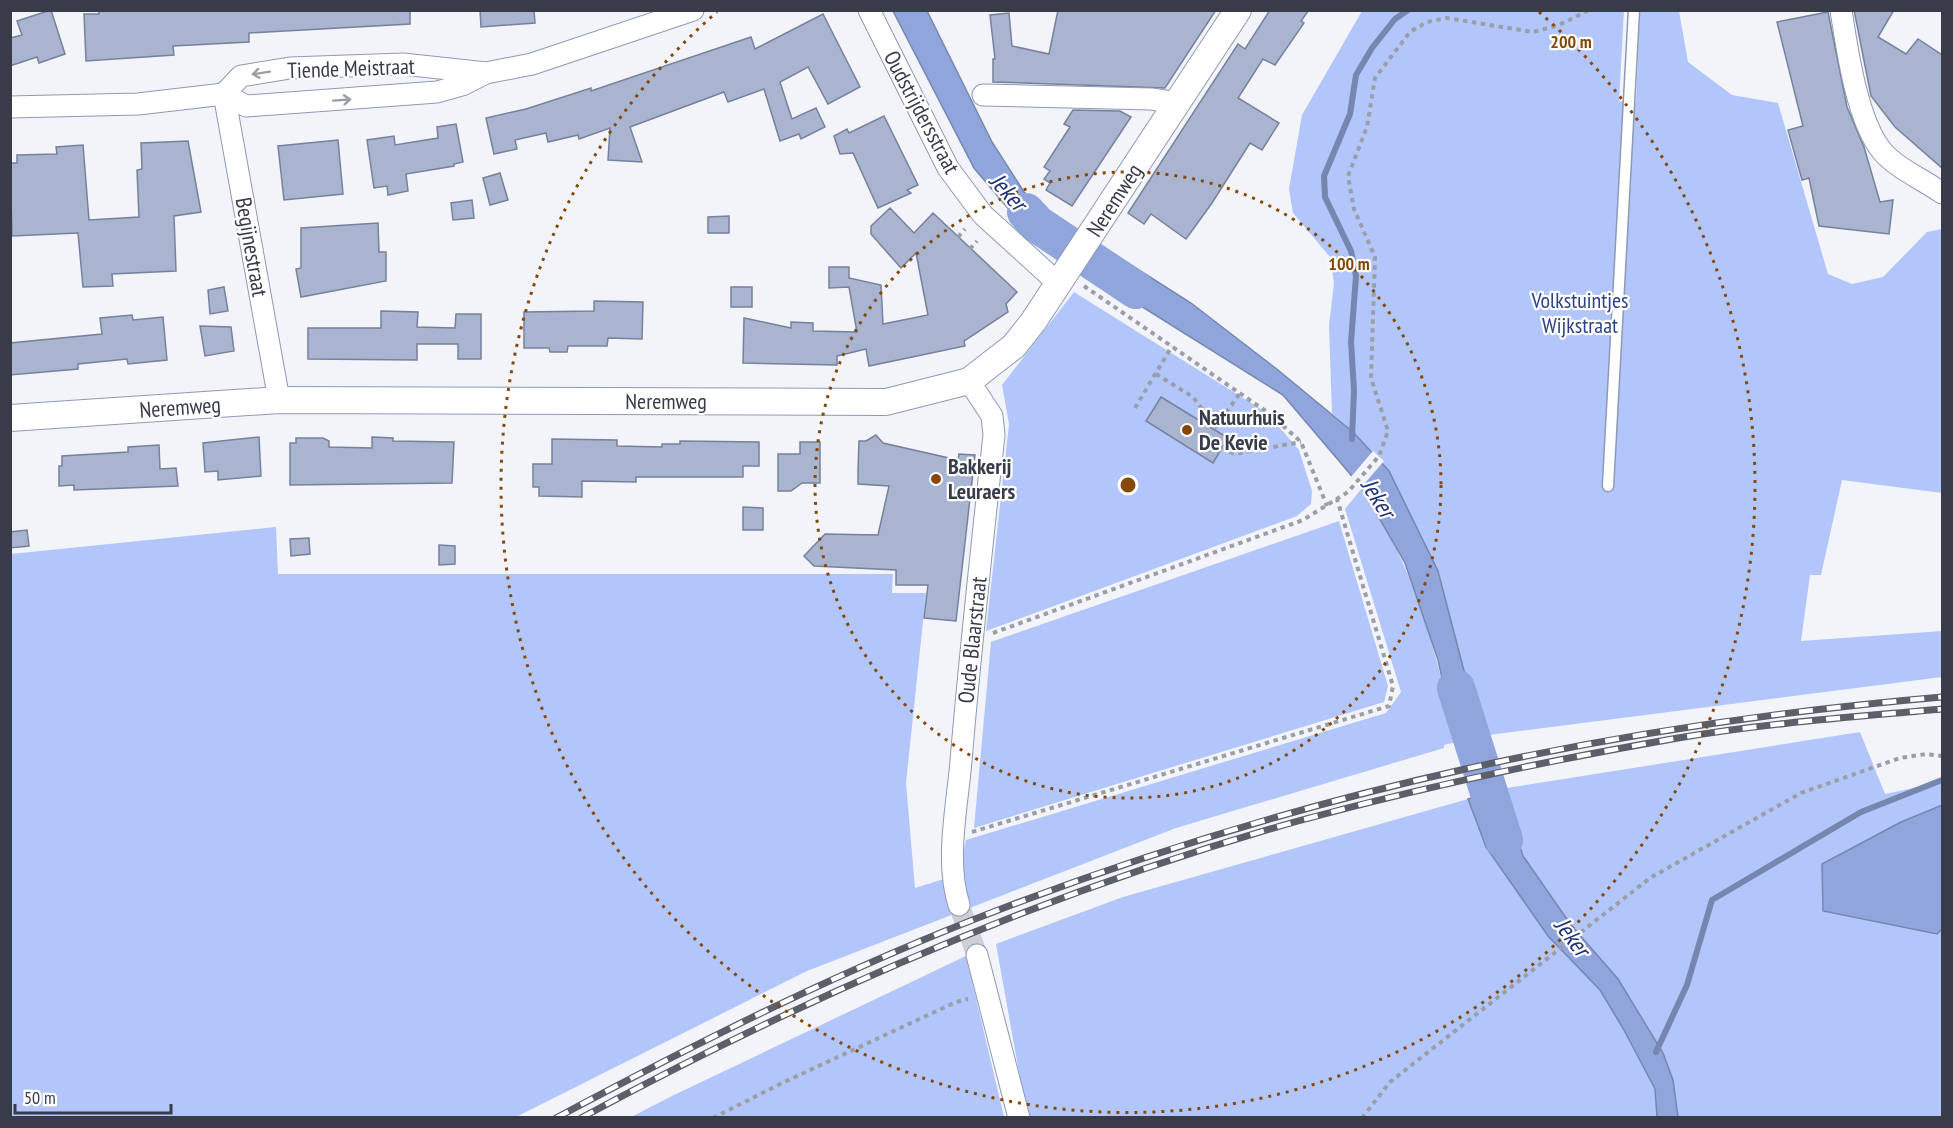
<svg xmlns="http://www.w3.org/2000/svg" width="1953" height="1128" font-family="'PT Sans Narrow',sans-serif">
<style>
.green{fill:#b2c6fb}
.water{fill:#8fa5dc;stroke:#7586b0;stroke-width:1.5}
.pier{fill:#f2f4fa}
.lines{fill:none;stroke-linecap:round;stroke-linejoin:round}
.stream{stroke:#7586b0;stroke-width:6}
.river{stroke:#8fa5dc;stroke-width:38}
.building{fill:#a9b4d0;stroke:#76819c;stroke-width:1.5}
.minor-tunnel{stroke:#cdcfd6;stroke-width:21;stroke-dasharray:21 10;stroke-linecap:butt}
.service-casing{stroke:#8e99b5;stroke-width:13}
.minor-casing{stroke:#8e99b5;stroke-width:23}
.tertiary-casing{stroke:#8e99b5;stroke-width:28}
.path{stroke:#9a9ea6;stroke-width:4;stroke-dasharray:4.5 4.5;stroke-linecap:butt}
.service{stroke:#fff;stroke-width:10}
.minor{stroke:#fff;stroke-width:21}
.tertiary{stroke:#fff;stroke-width:26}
.rail-casing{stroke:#5b5f6a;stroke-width:7}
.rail{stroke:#fff;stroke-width:4.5;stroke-dasharray:14;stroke-linecap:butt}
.oneway{stroke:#9b9ea4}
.ring{fill:none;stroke:#864809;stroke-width:3;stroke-dasharray:3 6}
.poi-dot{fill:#864809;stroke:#fff;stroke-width:2}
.labels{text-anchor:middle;stroke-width:4.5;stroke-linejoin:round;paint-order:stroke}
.street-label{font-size:22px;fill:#373c48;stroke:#fff}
.park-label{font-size:22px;fill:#2d4285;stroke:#fff}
.poi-label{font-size:22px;font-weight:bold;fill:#373c48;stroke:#fff;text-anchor:start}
.water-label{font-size:24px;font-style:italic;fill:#1f3172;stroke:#fff}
.centre{fill:#864809;stroke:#fff;stroke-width:3}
.ring-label{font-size:18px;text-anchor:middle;font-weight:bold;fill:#864809;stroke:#fff;stroke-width:4.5;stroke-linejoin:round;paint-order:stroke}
</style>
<rect width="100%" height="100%" fill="#f2f4fa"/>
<g class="green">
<polygon points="1362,11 1624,11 1619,101 1636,103 1640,11 1679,11 1688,62 1732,95 1778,103 1828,274 1852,284 1883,277 1927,232 1942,229 1942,493 1842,480 1821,575 1810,575 1801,641 1942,631 1942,677 1481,736 1438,571 1353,432 1332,413 1329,325 1334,283 1330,257 1293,213 1289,189 1302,115"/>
<polygon points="1074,292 1267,413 1299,450 1312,491 1311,504 1297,516 986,631 1009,424 1002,385"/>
<path d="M1362,488C1414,565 1437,653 1456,742L1444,745V748L1176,828L807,971L516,1117L11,1118V554L276,527L278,574H893L892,593H926L906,783L915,888L944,879L958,880L966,840L1386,713L1401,692L1345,509Z"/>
<polygon points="1339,521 1388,686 1384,702 974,828 991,642"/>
<polygon points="1860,732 1885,794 1942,782 1942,1117 1678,1117 1673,1080 1663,1053 1618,979 1571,925 1523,856 1501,789"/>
<polygon points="1468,799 1486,847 1548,936 1600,990 1624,1030 1655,1090 1657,1117 1027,1117 996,944 1123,897"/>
<polygon points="966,956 1004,1117 631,1117 674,1095"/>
</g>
<g class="water">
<polygon points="893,11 927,11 992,142 1024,192 1072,236 1057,259 1023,226 974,168"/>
<polygon points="1103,247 1191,303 1278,370 1353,432 1389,471 1438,571 1481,736 1456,742 1438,660 1405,563 1362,488 1283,395 1088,273"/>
<polygon points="1501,789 1523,856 1571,925 1618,979 1663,1053 1673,1080 1678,1117 1657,1117 1655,1089 1624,1030 1600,990 1548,936 1486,847 1468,799"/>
<polygon points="1942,805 1942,929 1937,934 1823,911 1822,864 1901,822"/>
</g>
<polygon class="pier" points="1373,451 1384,461 1359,490 1350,478"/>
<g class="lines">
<g class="stream">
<polyline points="1352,439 1354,390 1351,342 1356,276 1351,251 1325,197 1324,176 1350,114 1356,75 1372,48 1395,19 1408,10"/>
<polyline points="1656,1052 1687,985 1712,900 1861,812 1942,780"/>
</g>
<g class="river">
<polyline points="1026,212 1037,224 1136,290"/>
<polyline points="1456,688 1504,840"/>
</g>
</g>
<g class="building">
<polygon points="51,10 65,54 39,63 37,57 10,66 10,38 22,35 17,21"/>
<polygon points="99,10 410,10 410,24 249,33 249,42 173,46 174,55 86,61 84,14 99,14"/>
<polygon points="480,10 534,10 535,23 481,27"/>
<polygon points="1058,10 1216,10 1165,88 993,82 993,59 995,59 990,15 1009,13 1012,46 1049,54"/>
<polygon points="1270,10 1309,10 1301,21 1304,23 1275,65 1263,59 1238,98 1279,123 1262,150 1250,143 1212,203 1186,239 1151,214 1144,224 1128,213 1238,44 1245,49"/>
<polygon points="1854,10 1894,10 1878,37 1906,54 1918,39 1942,55 1942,168 1895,127 1871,96"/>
<polygon points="1828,12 1847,107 1864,147 1880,202 1893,200 1889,234 1819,226 1809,178 1802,180 1788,130 1803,126 1777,22"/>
<polygon points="823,14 860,87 828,104 808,67 780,82 792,119 816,108 825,127 801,139 799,134 780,141 764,89 728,102 724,92 630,127 642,162 608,160 610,128 579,139 578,135 548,142 546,133 515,140 517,149 494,154 486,118 526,109 591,88 591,91 751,37 755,49"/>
<polygon points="1073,110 1120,111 1131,117 1072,206 1046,190 1050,183 1044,179 1050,171 1044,167 1070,127 1064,124"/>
<polygon points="884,116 918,185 907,190 911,193 878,208 853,153 840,154 834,136 847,129 849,133"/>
<polygon points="456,124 463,162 454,164 454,166 406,174 408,191 388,195 387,186 374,188 367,140 394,136 395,145 438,138 437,127"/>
<polygon points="338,140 343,194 284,200 278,146"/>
<polygon points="188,141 201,212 174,216 176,271 112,274 113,286 83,287 78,233 12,236 10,163 17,163 17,155 57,154 56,147 83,145 89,220 139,217 137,170 142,169 141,143"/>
<polygon points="500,173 508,200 490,205 483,178"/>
<polygon points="472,200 474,218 453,220 451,203"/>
<polygon points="890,208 914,233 933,213 1017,292 1006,304 1008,312 964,341 965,346 869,366 866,349 837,356 837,365 743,363 744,318 791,328 791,322 813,323 813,331 857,332 849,287 829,288 829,267 849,267 849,278 881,285 883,324 928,315 916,253 901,268 871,234 871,226"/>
<polygon points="729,216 729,233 708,233 708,217"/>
<polygon points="378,223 379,252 386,252 386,281 301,297 296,269 301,268 301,228"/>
<polygon points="224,287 228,311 210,314 208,290"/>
<rect x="731" y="287" width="21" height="20"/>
<polygon points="594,301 643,302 642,339 608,338 607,346 568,346 567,352 550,352 549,348 524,348 524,312 594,311"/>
<polygon points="381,311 418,312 417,327 455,328 456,314 481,314 481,359 458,359 458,344 417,344 417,360 308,359 308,328 381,328"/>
<polygon points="132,315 133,320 163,317 167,360 128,364 127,359 78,364 78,369 10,375 10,343 102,334 100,318"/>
<polygon points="200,326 231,327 234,351 205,356"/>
<polygon points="1161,397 1228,438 1213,463 1146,421"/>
<polygon points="876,435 883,443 958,460 959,454 975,455 956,621 924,618 928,585 896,585 896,570 814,566 804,556 825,534 878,535 889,486 858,484 858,470 859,441 866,441"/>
<polygon points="259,437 261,476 218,480 218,471 205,472 203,443"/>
<polygon points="372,437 393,438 393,441 454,442 452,483 290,485 290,443 296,443 296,438 323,438 329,441 329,447 372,448"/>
<polygon points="552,439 617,440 617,446 662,447 662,444 680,444 680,441 759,442 759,466 743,466 743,477 636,477 636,482 582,481 582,497 539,496 539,487 533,487 533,464 552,464"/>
<polygon points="800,442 820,442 820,483 802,483 791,491 778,491 778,454 800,454"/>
<polygon points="159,445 160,469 176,468 178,486 74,490 74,485 59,486 59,466 62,466 62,456 128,452 128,447"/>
<polygon points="743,507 763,508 763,530 743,530"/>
<polygon points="27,530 29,546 10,548 10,532"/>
<polygon points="309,538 310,554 291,556 290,539"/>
<polygon points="439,545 455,546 455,564 439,565"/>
</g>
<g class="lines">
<polyline class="minor-tunnel" points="959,905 977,955"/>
<defs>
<polyline id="service" points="1608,486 1634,10"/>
<g id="minor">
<polyline points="869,10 948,168 983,215 1059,284"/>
<path d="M1841,10C1847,49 1857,121 1882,151C1896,168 1924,180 1942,193"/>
<polyline points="224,94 279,400"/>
<polyline points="224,94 241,76 290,68 403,64 486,73"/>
<polyline points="983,95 1151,99 1178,103"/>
<polyline points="10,107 138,104 224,94 246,106 437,92 462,85 486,73 532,64 693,10"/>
<path d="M959,905C945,861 957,808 961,761C970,652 982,544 994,435L992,416L969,381"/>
<polyline points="977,955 1019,1118"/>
</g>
<polyline id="tertiary" points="10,418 279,400 886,402 969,381 1014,346 1033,322 1238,10"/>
</defs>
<use href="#service" class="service-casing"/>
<use href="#minor" class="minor-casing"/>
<use href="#tertiary" class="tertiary-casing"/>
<g class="path">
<polyline points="958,237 965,229"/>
<polyline points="970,249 977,241"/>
<polyline points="1084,286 1270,414 1301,442 1327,506"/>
<polyline points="1156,374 1193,397 1216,427 1240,393"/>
<polyline points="1135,408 1172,346"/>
<polyline points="1222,447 1234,454 1301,442"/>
<polyline points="993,633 1303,520 1348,492 1379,456 1388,431 1371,378 1375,257 1354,209 1348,176 1367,127 1375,78 1410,32 1427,22 1447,18 1533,32 1559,25 1589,10"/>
<polyline points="972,832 1389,706 1393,686 1337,499"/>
<polyline points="713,1118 780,1084 956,1002 968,999"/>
<polyline points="1362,1118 1390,1082 1650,878 1801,793 1900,758 1926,754 1942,756"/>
</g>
<use href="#service" class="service"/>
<use href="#minor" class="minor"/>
<use href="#tertiary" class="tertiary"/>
<defs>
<g id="rail">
<path d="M556,1118C700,1041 848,967 1001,909C1310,791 1614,725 1942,697"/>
<path d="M581,1118C809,995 1049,891 1298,821C1423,787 1550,760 1678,738C1765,723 1854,717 1942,709"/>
</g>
</defs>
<use href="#rail" class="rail-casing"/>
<use href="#rail" class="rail"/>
</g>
<defs><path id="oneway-shaft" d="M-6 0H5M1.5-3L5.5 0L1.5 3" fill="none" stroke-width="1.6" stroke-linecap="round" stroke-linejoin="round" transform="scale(1.5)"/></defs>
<g class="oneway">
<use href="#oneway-shaft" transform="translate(261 73) rotate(171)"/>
<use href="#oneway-shaft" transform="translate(342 100) rotate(-4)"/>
</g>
<g class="ring">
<circle cx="1128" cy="485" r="313"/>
<path d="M1539 12A627 627 0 1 1 717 12"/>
</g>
<g class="poi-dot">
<circle cx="1187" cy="430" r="6"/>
<circle cx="936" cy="479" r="6"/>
</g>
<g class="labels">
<g class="street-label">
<text transform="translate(351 68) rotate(-2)" y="8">Tiende Meistraat</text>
<text transform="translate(922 112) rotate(62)" y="8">Oudstrijdersstraat</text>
<text transform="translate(1114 200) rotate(-57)" y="8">Neremweg</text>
<text transform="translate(252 247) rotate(80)" y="8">Begijnestraat</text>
<text x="666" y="409">Neremweg</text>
<text transform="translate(180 407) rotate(-4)" y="8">Neremweg</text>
<text transform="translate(972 640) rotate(-84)" y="8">Oude Blaarstraat</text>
</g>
<g class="park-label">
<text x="1580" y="308">Volkstuintjes<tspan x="1580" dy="25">Wijkstraat</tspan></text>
</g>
<g class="poi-label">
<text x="1199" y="425">Natuurhuis<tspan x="1199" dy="25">De Kevie</tspan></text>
<text x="948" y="474">Bakkerij<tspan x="948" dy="25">Leuraers</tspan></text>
</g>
<g class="water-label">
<text transform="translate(1008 192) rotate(48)" y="8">Jeker</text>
<text transform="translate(1378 498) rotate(58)" y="8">Jeker</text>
<text transform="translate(1572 937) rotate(53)" y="8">Jeker</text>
</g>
</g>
<circle cx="1128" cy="485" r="9" class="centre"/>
<g class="ring-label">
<text x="1571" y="48">200 m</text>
<text x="1349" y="270">100 m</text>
</g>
<rect width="1953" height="1128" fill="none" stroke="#373c48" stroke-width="24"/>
<path d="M15 1104v9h156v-9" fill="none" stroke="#373c48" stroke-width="3"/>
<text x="24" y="1104" font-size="18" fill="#373c48" stroke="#ffffff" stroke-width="4.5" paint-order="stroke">50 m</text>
</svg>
